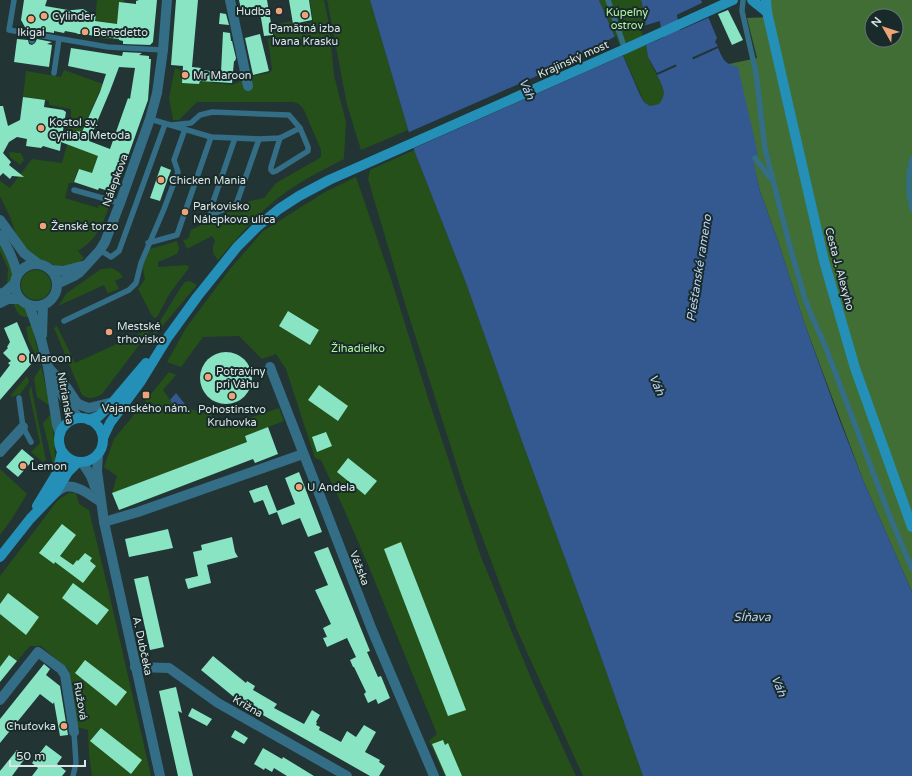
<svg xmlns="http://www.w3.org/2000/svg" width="912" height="776" font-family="'Varela Round',sans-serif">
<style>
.green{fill:#265019}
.forest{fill:#416e34;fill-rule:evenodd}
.water{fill:#345890}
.pier{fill:#223434}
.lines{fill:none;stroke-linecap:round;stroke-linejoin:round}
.river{stroke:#345890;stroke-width:18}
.building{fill:#88e4c3;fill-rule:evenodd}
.lane{stroke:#336d86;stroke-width:5.5}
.street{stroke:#336d86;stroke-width:10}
.secondary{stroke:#248fb7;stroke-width:10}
.poi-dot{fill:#efa378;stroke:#192a2a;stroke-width:1.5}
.labels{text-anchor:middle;stroke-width:4;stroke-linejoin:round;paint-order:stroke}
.poi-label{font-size:11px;fill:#dbe6e6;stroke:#192a2a;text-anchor:start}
.park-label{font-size:11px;fill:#b4f7a2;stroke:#192a2a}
.street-label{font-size:11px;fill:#dbe6e6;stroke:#192a2a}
.water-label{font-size:12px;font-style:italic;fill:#bbd1f2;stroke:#192a2a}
</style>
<rect width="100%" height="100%" fill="#223434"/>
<g class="green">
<polygon points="97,0 124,0 124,2 119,2 118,10 123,11 119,40 95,38 96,36 111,38 113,24 95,20"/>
<path d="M310,0H324L329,24L334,75L346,122L344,159C322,170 297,183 278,198C255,216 237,239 218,260C212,254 212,248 215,241L212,236L187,249L183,240L188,239L191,230L250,201L264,198L276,183L318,159L321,157V150L304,110L299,104L293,102H197L179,120H173L169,98L175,68L213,83L232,85L253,76L269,73L272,70L268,39L274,36L273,25L291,21L292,26L313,22Z"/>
<polygon points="327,0 370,0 408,130 361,150 347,105"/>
<polygon points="599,0 641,0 646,19 644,32 648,57 663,88 664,98 659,104 650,106 644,102"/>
<polygon points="64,70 103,84 79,137 68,129 71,118 71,109 49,105 49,101 23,97 26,71 61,77"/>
<path d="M69,137L98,156L92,173L78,169L73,183H69L65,198L98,208L99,205L109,206C103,225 95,241 78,251L84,258L77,263L66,267L56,266L48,262L33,257L16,234L10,217L0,196V181L10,188L32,159L62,163Z"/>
<polygon points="414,150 466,283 523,444 595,640 643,776 583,776 517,630 465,491 406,307 368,179 370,170"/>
<polygon points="9,152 21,153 24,160 20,165 10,157"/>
<polygon points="356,177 392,282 428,398 481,557 533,683 576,776 445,776 429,741 437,734 369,567 343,507 321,460 315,458 286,369 276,354 262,359 239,336 203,337 181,367 167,362 186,328 230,269 263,231 325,192"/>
<polygon points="177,241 179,249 177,254 158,262 158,267 187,265 189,268 170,293 157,317 154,318 151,314 138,289 145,279 142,264 150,249"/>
<path d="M0,242C7,257 20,273 7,288L8,269L0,251Z"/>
<polygon points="112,268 119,272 123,277 115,281 119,289 108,293 104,285 58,306 67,293 101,269"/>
<circle cx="36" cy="285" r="15"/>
<polygon points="190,281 197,285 143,349 181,287 185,282"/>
<path d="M13,302C23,303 26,308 30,316C19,320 16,310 13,302Z"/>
<polygon points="32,325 50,406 37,397 34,378 41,367 28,339 26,327"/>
<path d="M57,326L75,363L152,328L102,394C95,398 89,400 82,395L54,328Z"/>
<polygon points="169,372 176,375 163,390 173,404 171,412 188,408 235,423 279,408 284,421 245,436 247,442 112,493 117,476 104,467 114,439"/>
<polygon points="27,376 29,382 20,394 12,397 11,395"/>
<polygon points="31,386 46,460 43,462 31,452 40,443 29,392"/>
<polygon points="52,413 55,455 55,462 53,464 43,423"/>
<polygon points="0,469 27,494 11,520 0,535"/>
<polygon points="69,493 76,493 79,504 89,510 109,593 151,776 92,776 89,754 88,730 78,727 69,670 41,646 30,646 17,661 9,655 0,667 0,576 58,500"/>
</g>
<path class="forest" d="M767,0H912V592L863,480L805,325L779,244L760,191L729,64L757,58L747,18L769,17ZM872,16H896V40H872Z"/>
<g class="water">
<path d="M370,0H599L640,95L644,102L650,106L659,104C668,93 662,86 657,75L684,63L691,75L693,76L695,73L692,60L718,48C724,61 724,63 738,67L758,154L753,159L760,191L779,244L805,325L838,416L863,480L912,592V776H643L595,640L523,444L466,283L414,150Z"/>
<polygon points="641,0 701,0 717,38 715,42 718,46 691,58 690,56 687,54 684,56 682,60 683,61 657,73 648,57 644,32 646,19"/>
<polygon points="176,393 188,408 171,413 169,409 173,404 170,400"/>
</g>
<g class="pier">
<polygon points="704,2 710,17 644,46 642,32 643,26 670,18"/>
<polygon points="616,36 624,55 412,149 407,133 571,61"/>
</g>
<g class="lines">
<polyline class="river" points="668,0 668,16 671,33 697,89"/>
</g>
<g class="building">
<polygon points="24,0 47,0 45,6 68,10 73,10 83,9 91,14 96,14 95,21 117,24 119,2 136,4 136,1 139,0 157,0 153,42 150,45 123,44 123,41 119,40 119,39 81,34 78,34 76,33 65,31 64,33 54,31 54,33 26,29 21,20"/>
<polygon points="176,0 198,0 192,67 201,68 200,70 221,72 223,32 230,33 231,41 232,41 236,58 235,61 234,61 232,83 200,81 199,84 182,83 183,66 171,65"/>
<polygon points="239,0 267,0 273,35 264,36 259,6 241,9"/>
<polygon points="289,0 309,0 312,20 293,24"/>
<polygon points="728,10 743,40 732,45 718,14"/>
<polygon points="220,13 226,14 229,25 219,24"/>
<polygon points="260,34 269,71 253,75 245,38"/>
<polygon points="17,39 28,40 29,44 32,45 35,43 37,39 52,42 47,44 52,45 49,67 14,62"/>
<path d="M71,48L122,56L123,52L142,53L139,55L149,56V59H151L148,100L115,193L99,188L98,190L74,182L79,169L92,173L98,156L61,142L60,151L43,146L41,148L26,146L27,139L17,137L9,142L3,153L11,162L9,165L24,177L12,176L10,179L3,173L0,176V106H3L8,126L20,120L23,97L45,100L44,107L63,110L66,112L62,137L75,131L82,132L100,92L106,74L68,66ZM119,67L135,68L130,99L128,98L110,149L89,141L110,91Z"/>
<polygon points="161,166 171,170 160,201 150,198"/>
<polygon points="288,311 319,330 310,345 279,326"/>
<polygon points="17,322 33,360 32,363 0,400 0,378 10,365 8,363 11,361 3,353 8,348 7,347 10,342 4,328"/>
<circle cx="226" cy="378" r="26"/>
<polygon points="319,385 348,406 338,421 308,400"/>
<polygon points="268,427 278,454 255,463 253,459 119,510 112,493 247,442 245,436"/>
<polygon points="326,432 332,446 317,452 312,437"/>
<polygon points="22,449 34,459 18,477 6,467"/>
<polygon points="348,458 377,481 365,495 337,472"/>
<polygon points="299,472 322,532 308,537 300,518 282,525 277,512 269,515 263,500 254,503 249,491 267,485 277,511 295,504 285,478"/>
<polygon points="62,524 76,535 60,556 73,565 77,560 78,561 85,553 92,558 90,561 96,566 83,583 55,562 54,564 39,553"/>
<polygon points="168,529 173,548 129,557 125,539"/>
<polygon points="232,537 235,552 238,557 207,565 211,583 188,589 185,579 198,576 193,552 202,550 201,545"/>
<polygon points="401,542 466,710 448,716 384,549"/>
<polygon points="328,547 370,651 367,652 378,677 381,676 390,698 378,704 376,699 368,703 364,694 366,692 354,667 353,667 350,660 356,657 347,638 327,647 323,638 327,637 323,628 331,624 315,590 328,585 314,552"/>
<polygon points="148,576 164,647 150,650 134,579"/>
<polygon points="73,583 109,610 97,625 62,598"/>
<polygon points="8,593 39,617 26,635 0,614 0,604"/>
<polygon points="9,655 17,661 0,682 0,667"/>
<polygon points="213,656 246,683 247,681 255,686 253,690 277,704 274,708 304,724 312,710 320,715 316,722 317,723 316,725 320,727 319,730 341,742 347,731 356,737 364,725 376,732 365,752 380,760 379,762 385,766 379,776 370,776 240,702 201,670"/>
<polygon points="85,660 127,692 116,706 75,673"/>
<polygon points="44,664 50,669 46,675 60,686 68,735 60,736 54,702 53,704 40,694 0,743 0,719"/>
<polygon points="176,687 182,713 178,711 193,776 178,776 159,691"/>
<polygon points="192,708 212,719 207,726 188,716"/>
<polygon points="101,728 142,760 131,774 90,741"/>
<polygon points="235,730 248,738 244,744 231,737"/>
<polygon points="443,740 445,745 448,743 462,776 446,776 432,744"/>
<polygon points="46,745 62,757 57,764 66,771 62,776 32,776 38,768 32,763"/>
<polygon points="263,748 282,759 283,757 314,776 287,776 274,768 272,772 265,768 264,770 254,764"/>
<polygon points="17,750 26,757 12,776 0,776 0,771"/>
</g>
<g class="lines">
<g class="lane">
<polyline points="14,0 9,30 108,47 163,50"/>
<polyline points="608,0 625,49"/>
<polyline points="743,0 742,11 756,73 765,149 789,243 805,299 812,317 824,343 888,512 912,569"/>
<polyline points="32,41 33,35"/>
<polyline points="54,73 59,39"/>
<polyline points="150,119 211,137 259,139 280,138 300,128 289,115 212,112 200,115 191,123 171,125"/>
<polyline points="235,138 210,211 211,213 213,214 235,205 237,202 259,139"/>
<polyline points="280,138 271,167 271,170 273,172 276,171 308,151 308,147 300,128"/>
<polyline points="755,158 771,179"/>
<path d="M912,159C908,174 908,193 912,209"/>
<polyline points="74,190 120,203"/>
<polyline points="148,243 177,235 211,137"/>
<polyline points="100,250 111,257 119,251 165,124"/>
<polyline points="64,321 129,290 136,283 141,263 164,209 178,172 174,160 185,129"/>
<polyline points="19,398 23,427 31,442"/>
<polyline points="73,776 76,763 74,732"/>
</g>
<g class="street">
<polyline points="230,0 248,86"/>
<polyline points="0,220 24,253 37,263"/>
<path d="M0,235C8,248 14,259 17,274"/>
<circle cx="36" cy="285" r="21"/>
<polyline points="51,270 63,271 86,265"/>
<polyline points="57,284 74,276 80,272 100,250 105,242 120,203 150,119 157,93 163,50 167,0"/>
<polyline points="0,294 5,292 14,284"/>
<polyline points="0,303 8,299 19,299"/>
<polyline points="29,305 41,339 48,367 57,425 60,433"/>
<polyline points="42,335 43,305"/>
<polyline points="48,367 67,388 77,403 83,406 89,408 113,402"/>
<polyline points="270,367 372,630 434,776"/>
<polyline points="55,381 67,403 79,418"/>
<polyline points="0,452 23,427"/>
<polyline points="98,455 97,471 104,522 160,776"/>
<polyline points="82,462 91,476 95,487"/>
<path d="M56,492C59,490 62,488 65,487C77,484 91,496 101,502"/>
<polyline points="104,522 138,512 303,454"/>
<polyline points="135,667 169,668 218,703 347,776"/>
<polyline points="0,700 38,652 61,669 65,675 74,732"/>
</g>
<g class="secondary">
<polyline points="752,0 767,12"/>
<polyline points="766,0 767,12 824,261 855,368 912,527"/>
<circle cx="81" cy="440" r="22"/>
<polyline points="89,420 99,416 113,402 146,363"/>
<polyline points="103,438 110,423 141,381 168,337 197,297 237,247 257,227 279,209 299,196 329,180 625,49 733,0"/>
<polyline points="37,506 57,473 62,452"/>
<polyline points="0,557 30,519 56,492 68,472 78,462"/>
</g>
</g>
<g class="poi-dot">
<circle cx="279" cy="11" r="4"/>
<circle cx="305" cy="15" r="4"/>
<circle cx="44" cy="16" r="4"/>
<circle cx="31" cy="19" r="4"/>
<circle cx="85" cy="32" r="4"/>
<circle cx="185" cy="75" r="4"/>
<circle cx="41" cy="128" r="4"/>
<circle cx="161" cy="180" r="4"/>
<circle cx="185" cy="212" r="4"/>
<circle cx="43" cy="226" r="4"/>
<circle cx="109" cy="332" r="4"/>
<circle cx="22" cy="358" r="4"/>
<circle cx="208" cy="377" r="4"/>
<rect x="142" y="391" width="8" height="8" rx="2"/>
<circle cx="232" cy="396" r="4"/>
<circle cx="23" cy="466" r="4"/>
<circle cx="299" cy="487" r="4"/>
<circle cx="64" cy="726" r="4"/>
</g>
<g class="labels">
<g class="poi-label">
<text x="271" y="15" text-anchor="end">Hudba</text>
<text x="52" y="20">Cylinder</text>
<text x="305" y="32" text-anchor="middle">Pamätná izba<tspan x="305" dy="13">Ivana Krasku</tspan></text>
<text x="31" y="36" text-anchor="middle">Ikigai</text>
<text x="93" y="36">Benedetto</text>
<text x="193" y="79">Mr Maroon</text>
<text x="49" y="126">Kostol sv.<tspan x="49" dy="13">Cyrila a Metoda</tspan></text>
<text x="169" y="184">Chicken Mania</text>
<text x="193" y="210">Parkovisko<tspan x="193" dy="13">Nálepkova ulica</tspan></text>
<text x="51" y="230">Ženské torzo</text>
<text x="117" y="330">Mestské<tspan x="117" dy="13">trhovisko</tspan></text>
<text x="30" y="362">Maroon</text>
<text x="216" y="375">Potraviny<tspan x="216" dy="13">pri Váhu</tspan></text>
<text x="146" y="412" text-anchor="middle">Vajanského nám.</text>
<text x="232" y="413" text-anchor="middle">Pohostinstvo<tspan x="232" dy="13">Kruhovka</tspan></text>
<text x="31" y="470">Lemon</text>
<text x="307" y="491">U Andela</text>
<text x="56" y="730" text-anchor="end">Chuťovka</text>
</g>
<g class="park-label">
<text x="627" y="16">Kúpeľný<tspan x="627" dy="13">ostrov</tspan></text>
<text x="358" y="352">Žihadielko</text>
</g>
<g class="street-label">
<text transform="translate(573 59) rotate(-24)" y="4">Krajinský most</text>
<text transform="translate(115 180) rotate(-70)" y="4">Nálepkova</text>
<text transform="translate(840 269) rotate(75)" y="4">Cesta J. Alexyho</text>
<text transform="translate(66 398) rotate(80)" y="4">Nitrianska</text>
<text transform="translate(360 568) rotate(69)" y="4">Vážska</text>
<text transform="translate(143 646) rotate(78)" y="4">A. Dubčeka</text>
<text transform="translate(81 701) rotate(80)" y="4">Ružová</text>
<text transform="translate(248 706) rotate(30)" y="4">Krížna</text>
</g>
<g class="water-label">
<text transform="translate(527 89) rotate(66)" y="4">Váh</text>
<text transform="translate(699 268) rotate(-81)" y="4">Piešťanské rameno</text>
<text transform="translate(657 385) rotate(67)" y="4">Váh</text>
<text x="752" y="621">Sĺňava</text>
<text transform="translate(779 686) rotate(68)" y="4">Váh</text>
</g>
</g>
<g transform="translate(884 28) rotate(309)"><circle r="19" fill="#192a2a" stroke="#677575"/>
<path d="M0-3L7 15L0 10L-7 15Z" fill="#efa378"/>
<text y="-6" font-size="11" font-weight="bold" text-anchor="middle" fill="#dbe6e6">N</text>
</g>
<path d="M10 760v6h75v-6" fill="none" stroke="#dbe6e6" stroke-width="2"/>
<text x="16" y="760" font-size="12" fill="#dbe6e6" stroke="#192a2a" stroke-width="3" paint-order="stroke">50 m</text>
</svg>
